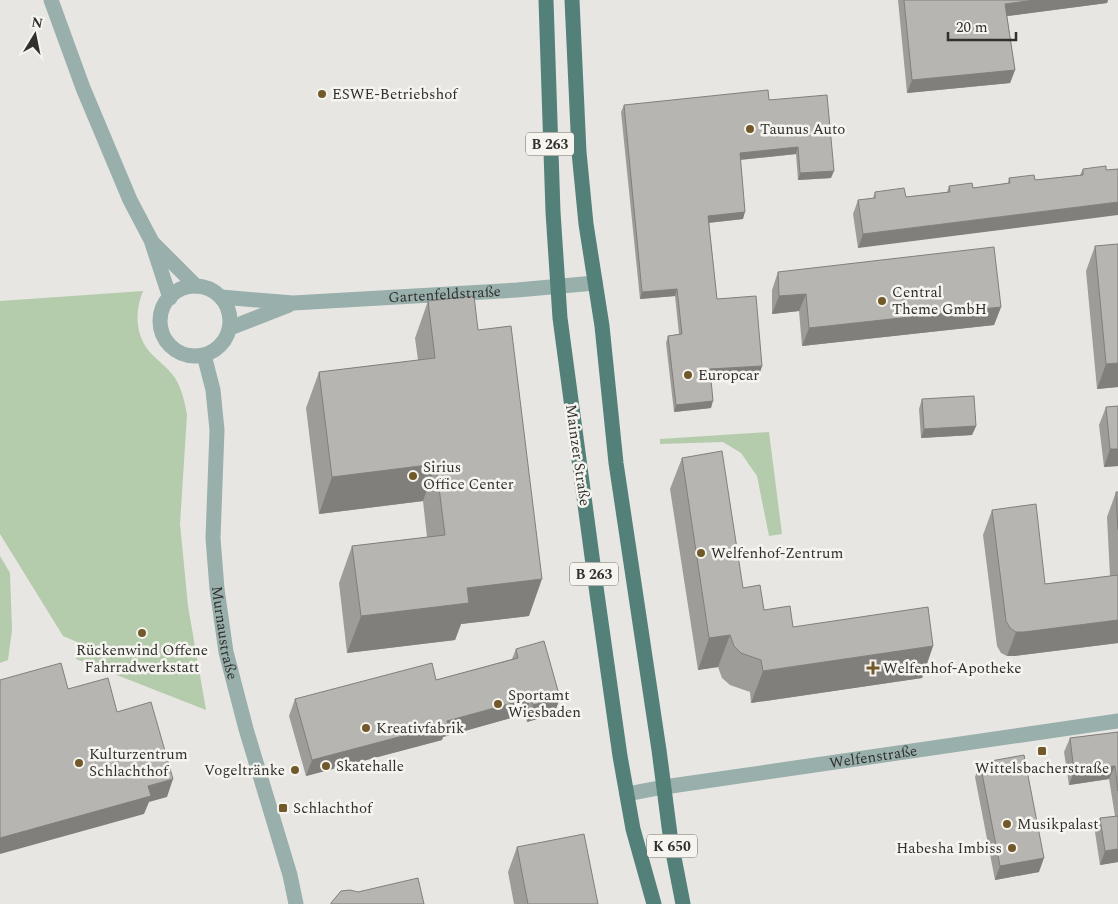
<svg xmlns="http://www.w3.org/2000/svg" width="1118" height="904" font-family="Spectral,serif">
<style>
.green{fill:#b4ccab}
.lines{fill:none;stroke-linecap:round;stroke-linejoin:round}
.street{stroke:#98afab;stroke-width:15}
.primary{stroke:#538079;stroke-width:15}
.wall{fill:#9d9c98}
.shaded-wall{fill:#807f7c}
.building{fill:#b7b5b1;stroke:#807f7c}
.poi-dot{fill:#72592a;stroke:#f5f4ef;stroke-width:2}
.labels{text-anchor:middle;stroke-width:5;stroke-linejoin:round;paint-order:stroke}
.shield{fill:#f5f4ef;stroke:#6b6b68;stroke-width:1}
.shield-label{font-size:14px;font-weight:bold;fill:#30302e}
.poi-label{font-size:15px;fill:#30302e;stroke:#f5f4ef;text-anchor:start}
.street-label{font-size:15px;fill:#30302e;stroke:#f5f4ef}
</style>
<rect width="100%" height="100%" fill="#e8e6e2"/>
<g class="green">
<path d="M143,291C135,310 135,333 148,350C156,360 168,367 175,378C182,389 185,403 187,415L180,524L188,606L206,710L76,659L77,642L63,636L0,534V301Z"/>
<polygon points="769,432 782,534 769,536 757,476 741,453 723,442 660,444 660,439"/>
<polygon points="0,556 10,573 12,630 8,660 0,663"/>
</g>
<g class="lines">
<g class="street">
<polyline points="51,0 83,88 130,200 151,240 170,298"/>
<polyline points="153,243 196,286"/>
<circle cx="195" cy="321" r="35"/>
<path id="s1" d="M221,297L293,303L517,290L595,283"/>
<polyline points="230,328 289,305"/>
<path id="s2" d="M204,355L213,390L217,430L213,538L217,589L226,652L246,729L290,875L296,904"/>
<path id="s3" d="M627,794L664,787L1118,721"/>
</g>
<g class="primary">
<polyline points="546,0 553,212 560,318 597,594 620,756 633,829 654,904"/>
<polyline points="572,0 579,152 586,224 602,326 616,463 659,750 671,842 683,904"/>
</g>
</g>
<g class="wall">
<polygon points="898,0 1108,0 1107,3 1007,16 1015,70 1010,83 907,93"/>
<polygon points="769,100 831,178 798,180 796,154 740,160 743,219 709,223 717,299 762,366 760,372 710,376 711,408 674,412 666,343 668,336 679,334 675,296 640,299 621,112 624,105"/>
<polygon points="1083,169 1106,170 858,248 853,214 858,200 873,198 875,192 906,197 947,192 949,186 973,188 1008,183 1009,178 1035,180 1080,175"/>
<polygon points="1095,246 1118,387 1097,389 1086,271"/>
<polygon points="778,272 1001,307 994,325 802,346 799,311 772,314 772,290"/>
<polygon points="428,301 478,330 529,616 461,624 455,640 347,653 339,583 352,546 427,537 423,501 319,514 306,408 319,372 418,360 415,338"/>
<polygon points="922,399 976,426 972,435 921,438 919,409"/>
<polygon points="1106,407 1118,466 1104,467 1099,425"/>
<polygon points="682,458 743,588 764,610 793,627 933,646 922,678 751,703 750,692 730,685 722,678 718,667 698,670 670,489"/>
<polygon points="1116,492 1118,492 1118,643 1015,656 1007,656 1001,653 997,646 983,535 992,510 1045,584 1110,576 1107,517"/>
<polygon points="516,649 560,698 554,714 527,722 525,714 443,737 442,740 306,776 289,716 295,699 436,680 512,659"/>
<polygon points="1118,732 1118,862 1100,865 1095,832 1100,818 1115,816 1109,779 1069,785 1064,752 1070,738"/>
<polygon points="980,763 1039,872 995,880 975,777"/>
<polygon points="517,847 598,904 514,904 508,872"/>
</g>
<g class="shaded-wall">
<polygon points="1035,0 1108,0 1107,3 1000,17 1005,4"/>
<polygon points="1015,70 1010,83 907,93 912,80"/>
<polygon points="798,147 796,154 737,160 740,153"/>
<polygon points="834,171 831,178 798,180 800,173"/>
<polygon points="1118,202 1118,215 858,248 863,234"/>
<polygon points="745,212 743,219 706,223 708,216"/>
<polygon points="677,289 675,296 640,299 642,292"/>
<polygon points="806,294 799,311 772,314 779,296"/>
<polygon points="1001,307 994,325 802,346 809,328"/>
<polygon points="1118,363 1118,387 1097,389 1106,364"/>
<polygon points="762,366 760,372 707,376 710,369"/>
<polygon points="713,401 711,408 674,412 676,405"/>
<polygon points="976,426 972,435 921,438 924,429"/>
<polygon points="1110,449 1118,449 1118,466 1104,467"/>
<polygon points="436,464 423,501 319,514 332,477"/>
<polygon points="542,579 529,616 461,624 455,640 347,653 361,616 467,588"/>
<polygon points="1118,620 1118,643 1015,656 1007,656 1016,632"/>
<polygon points="730,635 718,667 698,670 709,638"/>
<polygon points="933,646 922,678 751,703 763,671"/>
<polygon points="531,698 525,714 443,737 442,740 306,776 312,760 447,721"/>
<polygon points="560,698 554,714 527,722 533,705"/>
<polygon points="1115,766 1109,779 1069,785 1074,771"/>
<polygon points="173,779 167,797 149,802 144,814 0,854 0,838 148,786"/>
<polygon points="1118,849 1118,862 1100,865 1105,851"/>
<polygon points="1044,858 1039,872 995,880 1000,866"/>
</g>
<g class="building">
<polygon points="904,0 1035,0 1005,4 1015,70 912,80"/>
<polygon points="768,90 769,100 827,95 834,171 800,173 798,147 740,153 745,212 708,216 717,299 756,296 762,366 710,369 713,401 676,405 668,336 682,334 677,289 642,292 624,105"/>
<polygon points="1106,166 1106,170 1118,169 1118,202 863,234 858,200 875,198 875,192 904,188 906,197 950,192 949,186 972,183 973,188 1010,183 1009,178 1034,175 1035,180 1083,175 1083,169"/>
<polygon points="1118,244 1118,363 1106,364 1095,246"/>
<polygon points="994,247 1001,307 809,328 806,294 779,296 778,272"/>
<polygon points="474,296 478,330 511,326 542,579 467,588 469,603 361,616 352,546 445,535 436,464 332,477 319,372 435,358 428,301"/>
<polygon points="974,396 976,426 924,429 922,399"/>
<polygon points="1118,406 1118,449 1110,449 1106,407"/>
<polygon points="722,451 743,588 760,585 764,610 790,606 793,627 928,607 933,646 763,671 761,660 741,653 734,646 730,635 709,638 682,458"/>
<polygon points="1116,492 1118,492 1118,530"/>
<polygon points="1036,504 1045,584 1118,575 1118,620 1024,632 1016,632 1010,628 1006,621 992,510"/>
<polygon points="544,641 560,698 533,705 531,698 447,721 448,724 312,760 295,699 432,663 436,680 518,658 516,649"/>
<polygon points="61,663 68,689 108,678 117,712 151,702 173,779 148,786 151,796 0,838 0,680"/>
<polygon points="1118,732 1118,791 1115,766 1074,771 1070,738"/>
<polygon points="1024,755 1044,858 1000,866 980,763"/>
<polygon points="1118,816 1118,849 1105,851 1100,818"/>
<polygon points="584,834 598,904 528,904 517,847"/>
<polygon points="418,878 424,904 331,904 331,903 341,891 350,890 358,892"/>
</g>
<g class="poi-dot">
<circle cx="322" cy="94" r="5"/>
<circle cx="750" cy="129" r="5"/>
<circle cx="882" cy="301" r="5"/>
<circle cx="688" cy="375" r="5"/>
<circle cx="413" cy="476" r="5"/>
<circle cx="701" cy="553" r="5"/>
<circle cx="142" cy="633" r="5"/>
<path d="M870.5 660.5h5v5h5v5h-5v5h-5v-5h-5v-5h5z"/>
<circle cx="498" cy="704" r="5"/>
<circle cx="366" cy="728" r="5"/>
<rect x="1037" y="746" width="10" height="10" rx="2.5"/>
<circle cx="79" cy="763" r="5"/>
<circle cx="326" cy="766" r="5"/>
<circle cx="295" cy="770" r="5"/>
<rect x="278" y="803" width="10" height="10" rx="2.5"/>
<circle cx="1007" cy="824" r="5"/>
<circle cx="1012" cy="848" r="5"/>
</g>
<g class="labels">
<g class="shield">
<rect x="526" y="132.5" width="48" height="23" rx="4"/>
<rect x="570" y="562.5" width="48" height="23" rx="4"/>
<rect x="647" y="834.5" width="50" height="23" rx="4"/>
</g>
<g class="shield-label">
<text x="550" y="149">B 263</text>
<text x="594" y="579">B 263</text>
<text x="672" y="851">K 650</text>
</g>
<g class="poi-label">
<text x="332" y="99">ESWE-Betriebshof</text>
<text x="760" y="134">Taunus Auto</text>
<text x="892" y="297">Central<tspan x="892" dy="17">Theme GmbH</tspan></text>
<text x="698" y="380">Europcar</text>
<text x="423" y="472">Sirius<tspan x="423" dy="17">Office Center</tspan></text>
<text x="711" y="558">Welfenhof-Zentrum</text>
<text x="142" y="655" text-anchor="middle">Rückenwind Offene<tspan x="142" dy="17">Fahrradwerkstatt</tspan></text>
<text x="883" y="673">Welfenhof-Apotheke</text>
<text x="508" y="700">Sportamt<tspan x="508" dy="17">Wiesbaden</tspan></text>
<text x="376" y="733">Kreativfabrik</text>
<text x="89" y="759">Kulturzentrum<tspan x="89" dy="17">Schlachthof</tspan></text>
<text x="336" y="771">Skatehalle</text>
<text x="1042" y="773" text-anchor="middle">Wittelsbacherstraße</text>
<text x="285" y="775" text-anchor="end">Vogeltränke</text>
<text x="293" y="813">Schlachthof</text>
<text x="1017" y="829">Musikpalast</text>
<text x="1002" y="853" text-anchor="end">Habesha Imbiss</text>
</g>
<g class="street-label">
<text dy="5" stroke="none"><textPath href="#s1" startOffset="224">Gartenfeldstraße</textPath></text>
<text transform="translate(578 455) rotate(82)" y="5">Mainzer Straße</text>
<text dy="5" stroke="none"><textPath href="#s2" startOffset="280">Murnaustraße</textPath></text>
<text dy="5" stroke="none"><textPath href="#s3" startOffset="249">Welfenstraße</textPath></text>
</g>
</g>
<g transform="translate(35 35) rotate(10)" stroke="#f5f4ef" stroke-width="4" paint-order="stroke">
<path d="M0-4L9 19L0 12L-9 19Z" fill="#30302e"/>
<text y="-8" font-size="14" font-weight="bold" text-anchor="middle" fill="#30302e">N</text>
</g>
<path d="M948 32v8h68v-8" fill="none" stroke="#30302e" stroke-width="2.5"/>
<text x="956" y="32" font-size="15" fill="#30302e" stroke="#f5f4ef" stroke-width="4" paint-order="stroke">20 m</text>
</svg>
